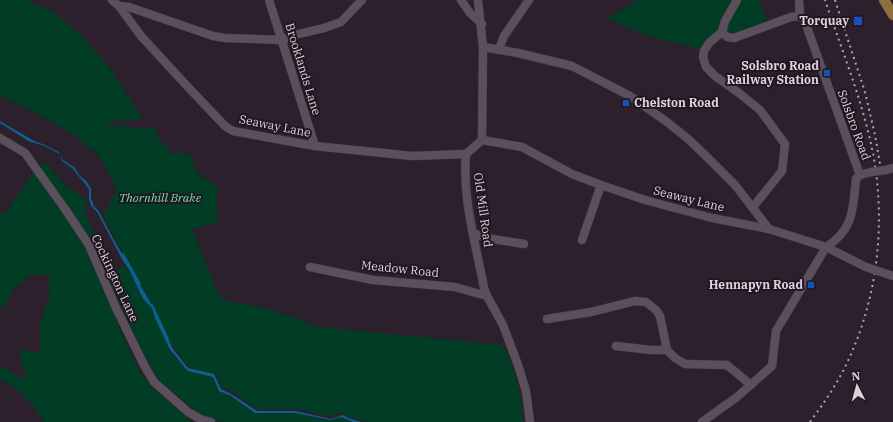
<svg xmlns="http://www.w3.org/2000/svg" width="893" height="422" font-family="'IBM Plex Serif',serif">
<style>
.green{fill:#013d24}
.water{fill:#0e5f92}
.lines{fill:none;stroke-linecap:round;stroke-linejoin:round}
.stream{stroke:#0e5f92;stroke-width:2}
.minor-casing{stroke:#473e47;stroke-width:9}
.major-casing{stroke:#473e47;stroke-width:11}
.minor{stroke:#5b4f5b;stroke-width:8}
.major{stroke:#906f3e;stroke-width:10}
.rail{stroke:#aea5ae;stroke-width:2;stroke-dasharray:2 4;stroke-linecap:butt}
.minor-bridge-casing{stroke:#473e47;stroke-width:9;stroke-linecap:butt}
.minor-bridge{stroke:#5b4f5b;stroke-width:8}
.transit-dot{fill:#1a4fb4;stroke:#211621;stroke-width:1.5}
.labels{text-anchor:middle;stroke-width:4;stroke-linejoin:round;paint-order:stroke}
.poi-label{font-size:12px;font-weight:bold;fill:#dbd3db;stroke:#211621;text-anchor:end}
.street-label{font-size:12px;fill:#dbd3db;stroke:#211621}
.park-label{font-size:12px;font-style:italic;fill:#6ee3a5;stroke:#211621}
</style>
<rect width="100%" height="100%" fill="#2b202b"/>
<g class="green">
<path d="M0,0H27L44,9L46,6L81,35L112,71L142,118L130,121L116,120L106,129L117,125L141,129L154,127L159,140L166,145L169,154L188,153L193,160L194,169L202,177L218,186L216,209L218,222L192,229L214,284L222,300L255,306L291,316L317,327L503,345C515,368 522,396 523,422H370L349,417L343,413L330,416L295,409H257L232,391L222,387L215,373L202,372L188,366L168,339L153,307L147,297L103,216C105,211 115,196 116,192C118,184 111,179 108,173C105,167 103,162 99,157C76,130 31,111 0,96Z"/>
<polygon points="637,0 759,0 769,25 734,38 725,35 704,51 689,46 652,37 607,19"/>
<path d="M45,162L66,186L80,195L86,201V214L104,257L112,273L120,268L126,266L129,269L143,299L152,308L155,318L169,348L188,371L213,377L218,389L222,393L231,396L255,413H295L331,420L341,417L353,422H225L203,417L159,380L145,356L107,278L100,281L120,329L141,374L151,386L192,422H44C31,401 22,391 0,379V366L26,380L19,349L35,353L40,350L41,343L40,322L50,297L49,283L50,276L32,274L13,290L3,308L0,305V215L6,212L31,176Z"/>
</g>
<g class="water">
<polygon points="0,121 36,142 40,143 59,152 63,160 74,167 79,175 87,182 91,189 91,198 94,206 92,208 89,199 89,189 72,168 62,161 60,154 42,145 30,142 0,123"/>
<polygon points="95,207 98,210 114,240 153,307 173,349 188,368 214,374 221,389 231,394 257,411 295,411 331,419 343,415 348,418 361,422 353,422 341,417 331,420 295,413 255,413 231,396 219,391 213,377 188,371 185,368 169,348 155,318 152,308 143,299 129,269 123,261 97,212 93,208"/>
</g>
<g class="lines">
<g class="stream">
<polyline points="123,254 140,284"/>
<polyline points="152,305 168,339"/>
</g>
<defs>
<g id="minor">
<polyline points="112,0 119,6 141,36 187,86 225,126 233,131 315,146 412,156 466,154"/>
<polyline points="269,0 315,146"/>
<polyline points="461,0 470,13 482,24"/>
<path d="M478,0L483,47L482,140L466,154C462,198 476,245 484,288L487,296L503,325L518,365L526,391L530,422"/>
<polyline points="799,0 800,16"/>
<polyline points="119,6 129,7 213,36 225,38 282,40 295,35 324,28 341,22 362,0"/>
<polyline points="722,32 727,37 734,38 791,17 800,16 804,19 860,175"/>
<polyline points="722,32 709,43 704,51 703,57 706,67 715,76 739,93 760,110 785,144 782,171 753,207"/>
<polyline points="722,32 725,21 737,0"/>
<polyline points="483,47 518,53 572,66 630,96 667,122 687,138 706,156 735,185 769,229"/>
<polyline points="499,49 504,36 529,0"/>
<polyline points="0,138 25,153 65,209 89,245 116,308 145,367 154,382 188,412 200,419 211,422"/>
<polyline points="482,140 522,147 572,174 601,185 645,200 712,218 769,229 826,247 866,267"/>
<polyline points="886,170 893,168"/>
<polyline points="473,233 486,238 524,244"/>
<polyline points="582,240 601,185"/>
<polyline points="310,267 373,280 455,287 487,296"/>
<polyline points="547,319 591,312 635,301 646,302 656,310 660,316 667,350 675,358 685,364 727,365 751,385"/>
<polyline points="616,346 651,350 667,350"/>
<path d="M702,422L737,397L772,366L776,331L826,247C854,230 853,208 856,179L860,175L871,172"/>
</g>
<polyline id="major" points="884,0 893,15"/>
</defs>
<use href="#minor" class="minor-casing"/>
<use href="#major" class="major-casing"/>
<use href="#minor" class="minor"/>
<use href="#major" class="major"/>
<g class="rail">
<polyline points="835,0 865,92 875,135 880,164"/>
<path d="M810,422C824,403 837,384 847,363C876,302 885,232 875,165C866,109 843,54 825,0"/>
</g>
<defs>
<g id="minor-bridge">
<polyline points="871,172 886,170"/>
<polyline points="866,267 893,276"/>
</g>
</defs>
<use href="#minor-bridge" class="minor-bridge-casing"/>
<use href="#minor-bridge" class="minor-bridge"/>
</g>
<g class="transit-dot">
<rect x="853" y="16" width="10" height="10" rx="2"/>
<rect x="823" y="69" width="8" height="8" rx="2"/>
<rect x="622" y="99" width="8" height="8" rx="2"/>
<rect x="807" y="281" width="8" height="8" rx="2"/>
</g>
<g class="labels">
<g class="poi-label">
<text x="849" y="25">Torquay</text>
<text x="819" y="70">Solsbro Road<tspan x="819" dy="14">Railway Station</tspan></text>
<text x="634" y="107" text-anchor="start">Chelston Road</text>
<text x="803" y="289">Hennapyn Road</text>
</g>
<g class="street-label">
<text transform="translate(303 69) rotate(73)" y="4">Brooklands Lane</text>
<text transform="translate(854 125) rotate(70)" y="4">Solsbro Road</text>
<text transform="translate(275 126) rotate(11)" y="4">Seaway Lane</text>
<text transform="translate(689 199) rotate(14)" y="4">Seaway Lane</text>
<text transform="translate(483 210) rotate(82)" y="4">Old Mill Road</text>
<text transform="translate(400 269) rotate(6)" y="4">Meadow Road</text>
<text transform="translate(115 278) rotate(65)" y="4">Cockington Lane</text>
</g>
<g class="park-label">
<text x="160" y="202">Thornhill Brake</text>
</g>
</g>
<g transform="translate(857 386) rotate(354)" stroke="#211621" stroke-width="3" paint-order="stroke">
<path d="M0-3L7 15L0 10L-7 15Z" fill="#dbd3db"/>
<text y="-6" font-size="11" font-weight="bold" text-anchor="middle" fill="#dbd3db">N</text>
</g>
</svg>
